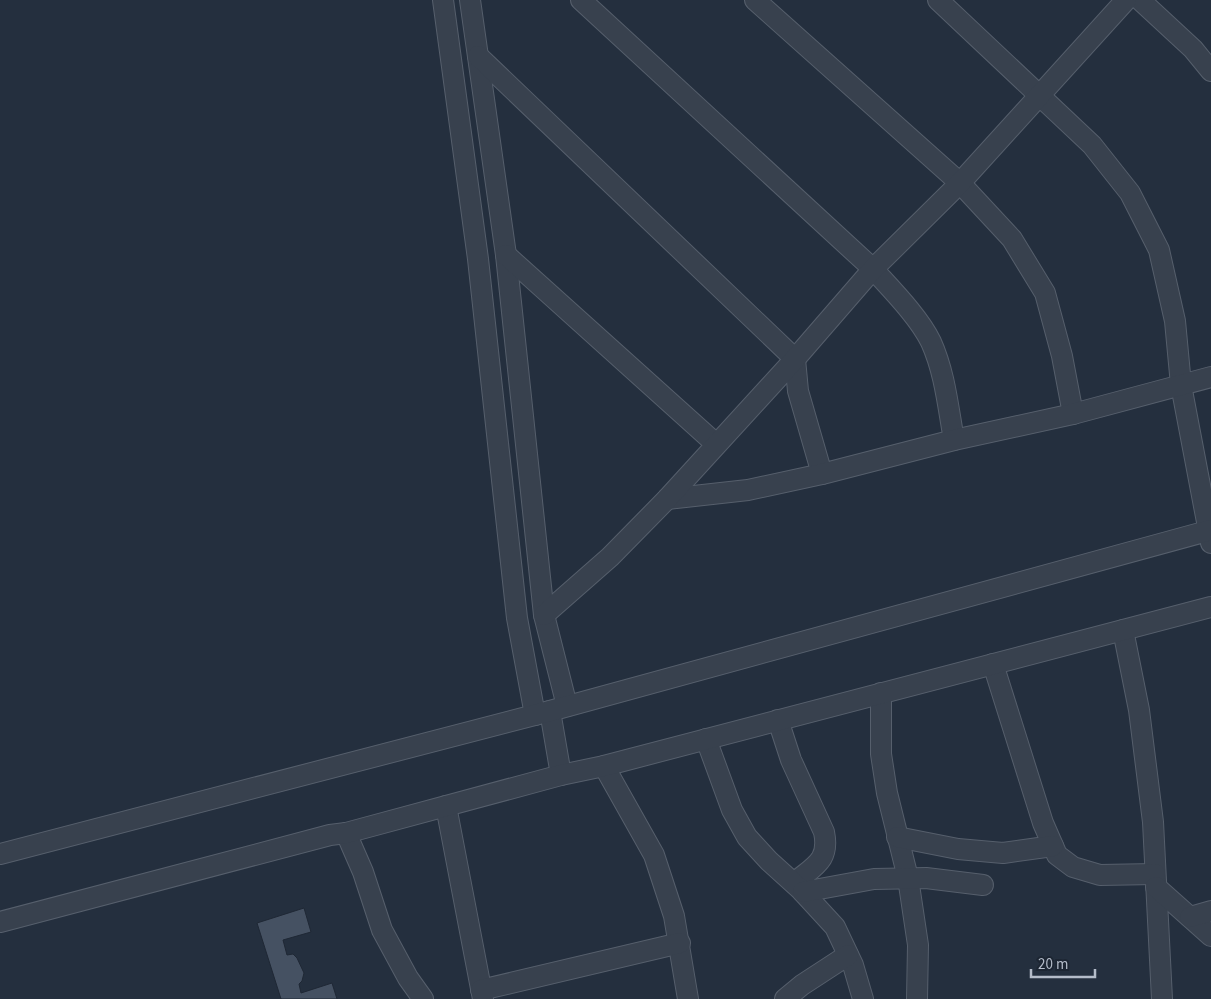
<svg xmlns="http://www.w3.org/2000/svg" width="1211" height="999" font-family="'Source Sans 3',sans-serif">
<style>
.building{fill:#455162;stroke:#1f2835}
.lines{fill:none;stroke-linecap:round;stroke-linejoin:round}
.minor-casing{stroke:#565f6c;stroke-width:22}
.minor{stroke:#38414e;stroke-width:20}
</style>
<rect width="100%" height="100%" fill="#242f3e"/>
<polygon class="building" points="304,908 311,932 283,940 287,955 293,954 297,958 304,973 302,981 299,984 301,993 332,983 337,999 281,999 257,923"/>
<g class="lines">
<defs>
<g id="minor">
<polyline points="443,0 478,259 517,618 535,715"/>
<polyline points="470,0 506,255 544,615 567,706"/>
<path d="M581,0L873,269C891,289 919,317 931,342C945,373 948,407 954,440"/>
<polyline points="755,0 960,183 1012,239 1045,293 1062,356 1073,414"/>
<polyline points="938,0 1092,145 1130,193 1159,250 1175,321 1181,385 1211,543"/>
<polyline points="1140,0 1193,49 1211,71"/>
<polyline points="478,56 795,359 798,391 822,474"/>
<polyline points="506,255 716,444"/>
<polyline points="667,499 748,490 822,474 954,440 1073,414 1211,377"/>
<polyline points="544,615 610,557 667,499 795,359 873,269 960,183 1126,0"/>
<polyline points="1123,630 1139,710 1153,822 1162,999"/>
<polyline points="993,664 1043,823 1057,855 1073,867 1100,875 1155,874"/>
<polyline points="881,693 881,754 887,793 908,878 918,945 917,999"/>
<polyline points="550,711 561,775"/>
<path d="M778,720L791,760L824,832C830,861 814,866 794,883"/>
<polyline points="706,739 732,810 747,837 769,861 800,889 835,927 853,965 863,999"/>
<polyline points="604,766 654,855 674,916 688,999"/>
<polyline points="446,806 483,999"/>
<polyline points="346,833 363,872 382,930 408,978 423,999"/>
<polyline points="897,837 958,849 1003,853 1053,846"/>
<polyline points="0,854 550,711 1211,530"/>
<polyline points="1156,887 1211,936"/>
<polyline points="803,892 874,879 926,878 983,885"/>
<polyline points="1190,917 1211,911"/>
<polyline points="0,922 330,835 346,833 561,775 604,766 1211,607"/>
<polyline points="481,990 680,943"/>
<polyline points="785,999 802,985 848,955"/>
</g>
</defs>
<use href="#minor" class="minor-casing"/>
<use href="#minor" class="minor"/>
</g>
<path d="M1031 969v8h64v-8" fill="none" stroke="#b4bcc9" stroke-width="2.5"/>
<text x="1038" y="969" font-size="15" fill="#b4bcc9" stroke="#1d2633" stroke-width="4" paint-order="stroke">20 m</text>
</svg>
